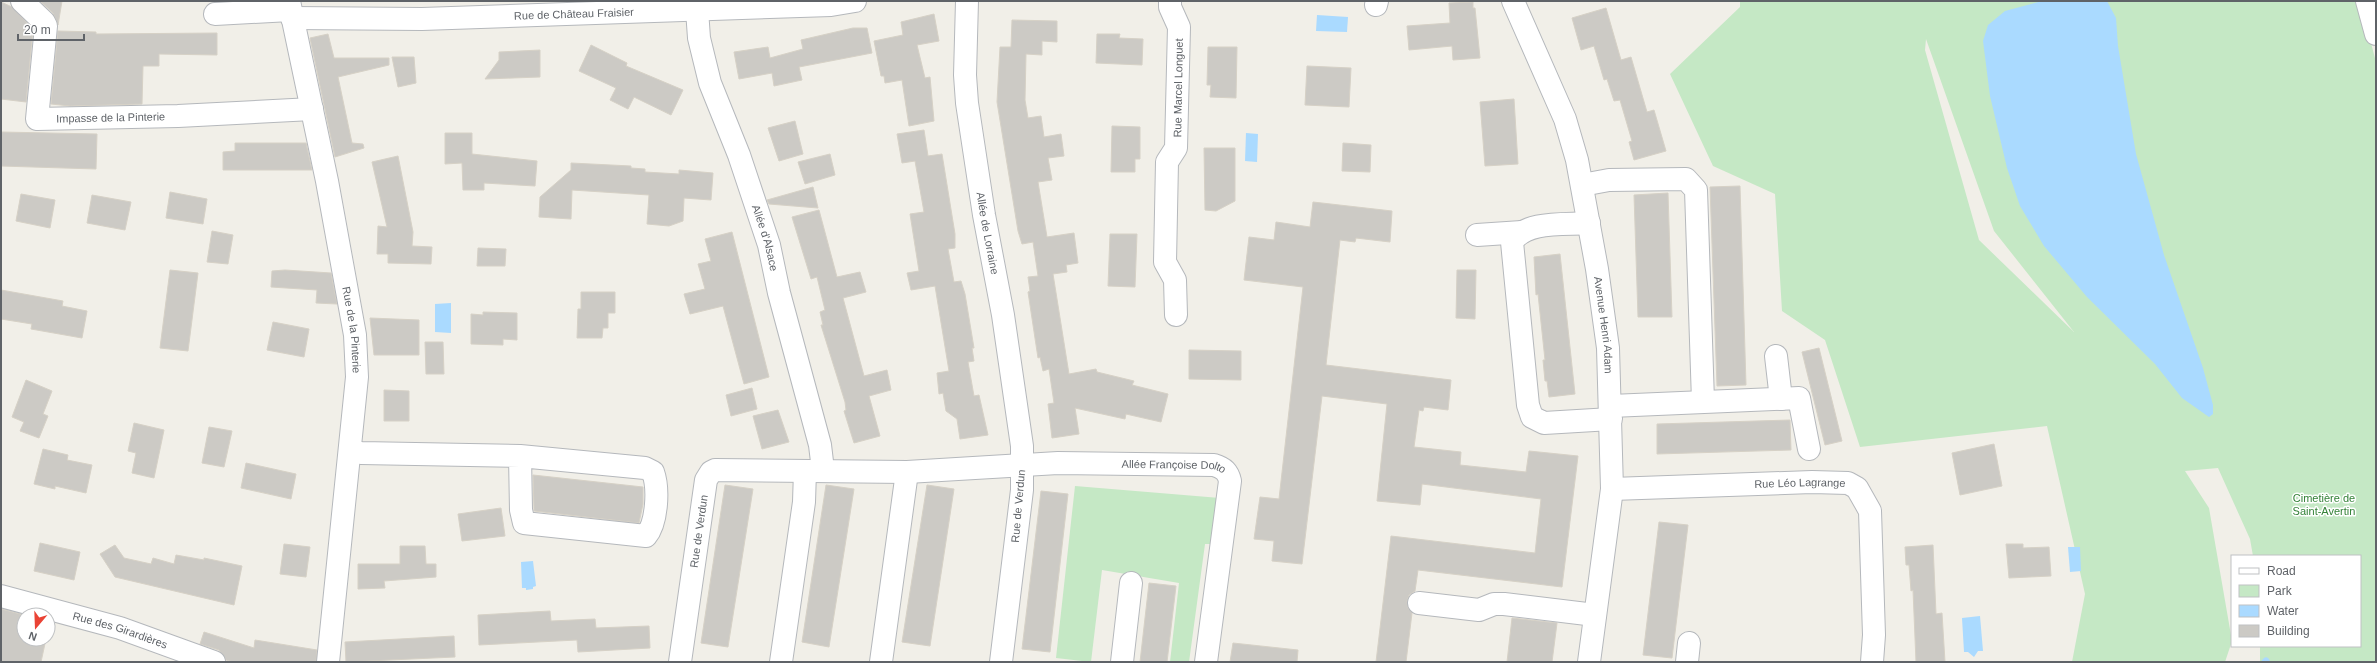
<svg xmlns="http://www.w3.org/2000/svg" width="2377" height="663" font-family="Helvetica,sans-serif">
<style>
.green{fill:#c5e8c5;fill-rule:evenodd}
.water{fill:#aadaff}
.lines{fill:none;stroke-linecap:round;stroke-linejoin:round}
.stream{stroke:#aadaff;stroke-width:7}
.building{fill:#cccac5;stroke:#d6d1c6}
.minor-casing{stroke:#b5b8bc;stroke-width:24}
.minor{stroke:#fff;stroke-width:22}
.labels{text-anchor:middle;stroke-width:3;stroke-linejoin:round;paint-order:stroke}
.street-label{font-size:11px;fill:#5f6368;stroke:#fff}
.park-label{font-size:11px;fill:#348238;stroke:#fff}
</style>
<rect width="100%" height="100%" fill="#f1efe8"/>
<g class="green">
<path d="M1740,1H2360L2376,62V662H2260V646H2360V556H2253L2250,539L2218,468L2185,471L2209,508L2232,641L2225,662H2072L2085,594L2047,426L1860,447L1825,340L1782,311L1775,194L1713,166L1670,74L1740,7ZM1926,39L1994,231L2074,332L1979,240L1925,50Z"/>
<polygon points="1075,486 1220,498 1215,544 1205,544 1189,662 1170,662 1179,583 1102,570 1091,662 1056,658"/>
</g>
<g class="water">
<polygon points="2042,1 2107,1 2116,18 2118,46 2136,154 2164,255 2203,368 2213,405 2213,414 2209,417 2182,398 2155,364 2087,297 2044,246 2020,206 2007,168 1990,96 1983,41 1988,25 2005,11"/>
<polygon points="1317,15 1348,17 1347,32 1316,31"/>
<polygon points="1246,133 1258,134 1257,162 1245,161"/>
<polygon points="451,303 451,333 435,332 435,304"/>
<polygon points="2068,547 2080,547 2081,571 2070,572"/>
<polygon points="533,561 536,586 533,587 533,589 526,590 526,588 522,588 521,562"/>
<polygon points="1980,616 1983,651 1978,651 1974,657 1968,652 1964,652 1962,618"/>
</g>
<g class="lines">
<polyline class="stream" points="2265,662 2266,661"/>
</g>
<g class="building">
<polygon points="40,1 62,1 58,25 53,13"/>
<polygon points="1,2 12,7 33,29 26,102 1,99"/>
<polygon points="1473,2 1473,8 1475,8 1480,58 1453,60 1452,46 1409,50 1407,26 1450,23 1449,3"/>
<polygon points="1606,8 1621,60 1631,57 1647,112 1654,110 1666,151 1634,160 1629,142 1632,141 1620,100 1614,101 1607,79 1604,80 1594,46 1581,50 1572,18"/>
<polygon points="934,14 939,41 917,45 925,78 930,77 934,121 909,126 902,80 885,83 884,76 881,76 874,41 903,35 901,22"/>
<polygon points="1012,20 1057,21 1057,42 1042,41 1042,55 1026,54 1025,100 1028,118 1041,116 1044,137 1061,134 1064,156 1048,158 1052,180 1038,182 1047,237 1074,233 1078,263 1066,265 1067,272 1053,274 1069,374 1096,369 1097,372 1134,381 1132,385 1168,394 1161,422 1126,414 1125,419 1075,408 1079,434 1052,438 1048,404 1054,403 1049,369 1043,371 1040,357 1038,358 1028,292 1030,291 1028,277 1038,276 1033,242 1022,244 1018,231 997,102 1000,47 1011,47"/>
<polygon points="853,28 867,28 872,53 799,67 802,80 774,86 772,73 739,79 734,52 768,47 770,58 803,49 801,40"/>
<polygon points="58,31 96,32 96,34 217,33 217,55 159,54 159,66 143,66 142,104 70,106 51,104"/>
<polygon points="328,34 334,58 389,58 389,65 338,77 352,143 363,144 364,148 335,157 310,38"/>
<polygon points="1097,34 1120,34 1119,38 1143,39 1142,65 1096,63"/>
<polygon points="591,45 627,63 626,66 683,90 671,115 634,97 628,109 610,100 616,88 579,71"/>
<polygon points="1208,47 1237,47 1236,98 1210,97 1211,85 1207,85"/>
<polygon points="540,50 540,77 485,79 499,60 499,52"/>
<polygon points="392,57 414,57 416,83 398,87"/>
<polygon points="1307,66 1351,68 1349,107 1305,105"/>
<polygon points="1514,99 1518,164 1485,166 1480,102"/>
<polygon points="795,121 803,154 779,161 768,128"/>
<polygon points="1112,126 1140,127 1140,159 1135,159 1135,172 1111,172"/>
<polygon points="924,130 928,156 942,154 955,234 955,248 948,249 954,282 961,281 965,294 974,348 972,348 974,361 968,362 974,396 979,395 988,435 960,439 957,419 946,411 943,393 939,394 937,373 949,371 935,286 911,290 907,273 919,271 910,214 924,212 915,161 902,163 897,134"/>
<polygon points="1,132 97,134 96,169 1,166"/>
<polygon points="445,133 472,133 472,154 537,161 535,186 484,183 484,190 463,190 462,163 445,164"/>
<polygon points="235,143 306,143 312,170 223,170 223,152 235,151"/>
<polygon points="1343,143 1371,145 1370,172 1342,171"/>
<polygon points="1204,148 1235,148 1235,201 1216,211 1205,210"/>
<polygon points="830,154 835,175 805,184 798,162"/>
<polygon points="398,156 413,232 412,246 432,247 431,264 388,263 388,254 377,254 378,226 387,227 372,162"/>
<polygon points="571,163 631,166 631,168 645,169 645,172 679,174 679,170 713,173 711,200 684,198 683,221 669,226 647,224 649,195 572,190 571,219 539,217 540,197 571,170"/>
<polygon points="1740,186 1746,385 1717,386 1710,187"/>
<polygon points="813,187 818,208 769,204 767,200"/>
<polygon points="170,192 207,199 203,224 166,218"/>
<polygon points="1668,193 1672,317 1638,317 1634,195"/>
<polygon points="21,194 55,200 50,228 16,221"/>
<polygon points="92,195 131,202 125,230 87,223"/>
<polygon points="1313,202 1392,211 1390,242 1356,238 1355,242 1340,240 1326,365 1451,380 1448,410 1424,407 1423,411 1419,410 1414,447 1461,452 1460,465 1526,472 1529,451 1578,456 1562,587 1418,570 1415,591 1409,595 1407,601 1408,608 1412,613 1406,662 1376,662 1391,536 1535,553 1541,499 1422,484 1420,505 1377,501 1387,404 1322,396 1302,564 1272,561 1274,541 1254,539 1260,497 1279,499 1303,287 1244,280 1249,237 1274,240 1276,222 1310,227"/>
<polygon points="819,210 837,277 860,272 866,292 843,298 864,376 887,370 891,390 869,396 880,436 854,443 844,411 846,410 845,402 821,325 823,325 820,312 825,310 817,277 811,279 792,217"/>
<polygon points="212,231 233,235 228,264 207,262"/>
<polygon points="732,232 769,377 744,384 723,306 690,314 684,294 705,289 698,264 711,261 705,239"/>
<polygon points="1110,234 1137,234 1135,287 1108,286"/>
<polygon points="478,248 506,249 505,266 477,266"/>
<polygon points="1560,254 1575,394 1549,397 1547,381 1545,381 1543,360 1545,360 1538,294 1536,295 1534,257"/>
<polygon points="170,270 198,273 188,351 160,348"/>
<polygon points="285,270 331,273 337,304 316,303 317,290 271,287 272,271"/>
<polygon points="1457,270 1476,270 1475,319 1456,318"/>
<polygon points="1,290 63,301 62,306 87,311 82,338 31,329 32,324 1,319"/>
<polygon points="581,292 615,292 615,313 608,313 608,328 603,328 602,338 577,338 578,309 581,309"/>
<polygon points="483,312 517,313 517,340 503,339 503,345 471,344 471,314 483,315"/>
<polygon points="370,318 419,320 419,355 374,355"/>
<polygon points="273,322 309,329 304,357 267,350"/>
<polygon points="425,342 443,342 444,374 426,374"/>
<polygon points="1819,348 1842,441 1825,445 1802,352"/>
<polygon points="1189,350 1241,351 1241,380 1189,379"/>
<polygon points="26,380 52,391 43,414 48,416 39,438 20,431 24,422 12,417"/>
<polygon points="752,388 757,409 731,416 726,395"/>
<polygon points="384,390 409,391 409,421 384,421"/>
<polygon points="778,410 789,442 762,449 753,416"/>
<polygon points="1790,420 1791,450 1657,454 1657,424"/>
<polygon points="134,423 164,430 154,478 132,473 136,453 128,451"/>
<polygon points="209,427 232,431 224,467 202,463"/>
<polygon points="1994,444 2002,486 1960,495 1952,453"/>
<polygon points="43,449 68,455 67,460 92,465 86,493 55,486 55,489 34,484"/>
<polygon points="246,463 296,474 291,499 241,488"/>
<polygon points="533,475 643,487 643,504 639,523 534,511"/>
<polygon points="725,485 753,489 728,647 701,643"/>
<polygon points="826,485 854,489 829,647 802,642"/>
<polygon points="927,485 954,489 930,646 902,642"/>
<polygon points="1041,491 1068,494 1050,652 1022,649"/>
<polygon points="501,508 505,536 462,541 458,514"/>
<polygon points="1659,522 1688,525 1672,658 1643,655"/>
<polygon points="40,543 80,552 74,580 34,571"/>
<polygon points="284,544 310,547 306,577 280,574"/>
<polygon points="2006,544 2023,544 2023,548 2049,547 2051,576 2009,578"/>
<polygon points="115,545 124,558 151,564 153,558 174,564 176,555 204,560 204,558 242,566 234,605 115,577 100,554"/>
<polygon points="1933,545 1936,614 1942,613 1945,662 1916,662 1913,590 1911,591 1909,565 1906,565 1905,547"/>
<polygon points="400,546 425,546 426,564 436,564 436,577 384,581 385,588 358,589 358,564 400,564"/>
<polygon points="1149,583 1176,586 1167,662 1140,662"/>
<polygon points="1,609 24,615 24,639 46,639 41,662 1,662"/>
<polygon points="550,611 551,621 595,619 596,628 649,626 650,648 578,652 577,640 479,645 478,615"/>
<polygon points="1512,618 1557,623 1552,662 1507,662"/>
<polygon points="204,632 254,648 255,640 317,650 316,662 233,662 226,660 219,650 200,644"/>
<polygon points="454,636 455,657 346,662 345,642"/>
<polygon points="1233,643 1298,650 1297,662 1230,662"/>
</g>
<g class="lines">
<defs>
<g id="minor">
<path id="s1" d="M22,1L44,22L46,26L37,119L178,116L312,109"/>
<path id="s2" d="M289,1L327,181L355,335L357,377L328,662"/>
<path id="s3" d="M967,1L965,75L967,103L984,215L1003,315L1022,446V490L1001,662"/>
<polyline points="1170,1 1170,7 1179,27 1176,148 1167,162 1165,262 1175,280 1176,315"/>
<path id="s4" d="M1513,1L1565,119L1577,160L1597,269L1608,348L1612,489L1589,662"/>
<polyline points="2367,1 2376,34"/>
<polyline points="1376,5 1377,1"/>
<path id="s5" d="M697,10L699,38L710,83L739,155L769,245L779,293L820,445L823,470"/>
<polyline points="215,14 290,10"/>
<path id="s6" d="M292,18L422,19L831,5L855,1"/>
<polyline points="1582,185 1609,180 1686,179 1696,190 1703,401"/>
<path d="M1589,223C1565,225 1526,220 1512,242L1528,405L1532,417L1544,423L1611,419"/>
<polyline points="1477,235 1522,232"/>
<polyline points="1776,356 1781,399"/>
<polyline points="1611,406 1799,398 1809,449"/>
<path d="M350,451L361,453L520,456L645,468L653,472C659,489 657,523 646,536L524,523L521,510L520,456"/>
<path id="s7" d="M1612,489L1812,482L1848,483L1857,488L1870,511L1874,635L1872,662"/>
<path id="s8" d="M1,596L120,628L214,662"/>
<polyline points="1419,603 1479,610 1494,604 1504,604 1595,615"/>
<path id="s9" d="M680,662L706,480L711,472L715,470L907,472L1058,463L1214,465C1224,468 1228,472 1230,481L1206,662"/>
<polyline points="781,662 804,502 805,471"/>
<polyline points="881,662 907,472"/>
<polyline points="1122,662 1131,583"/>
<polyline points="1687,662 1689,643"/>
</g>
</defs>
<use href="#minor" class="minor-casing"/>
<use href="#minor" class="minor"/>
</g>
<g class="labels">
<g class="street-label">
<text dy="4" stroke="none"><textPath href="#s6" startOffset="282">Rue de Château Fraisier</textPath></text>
<text transform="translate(1178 88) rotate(-89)" y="4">Rue Marcel Longuet</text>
<text dy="4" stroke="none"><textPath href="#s1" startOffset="202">Impasse de la Pinterie</textPath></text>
<text dy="4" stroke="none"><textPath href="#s3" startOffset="234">Allée de Lorraine</textPath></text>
<text dy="4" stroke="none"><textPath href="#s5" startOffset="239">Allée d'Alsace</textPath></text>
<text dy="4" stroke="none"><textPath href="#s4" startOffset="339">Avenue Henri Adam</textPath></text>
<text dy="4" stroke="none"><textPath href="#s2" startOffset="335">Rue de la Pinterie</textPath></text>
<text dy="4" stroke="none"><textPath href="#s9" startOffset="657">Allée Françoise Dolto</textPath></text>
<text dy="4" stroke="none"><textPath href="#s7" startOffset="188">Rue Léo Lagrange</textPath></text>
<text transform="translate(1018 506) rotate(-85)" y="4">Rue de Verdun</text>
<text dy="4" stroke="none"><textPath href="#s9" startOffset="132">Rue de Verdun</textPath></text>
<text dy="4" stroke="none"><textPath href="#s8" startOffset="124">Rue des Girardières</textPath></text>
</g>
<g class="park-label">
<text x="2324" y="502">Cimetière de<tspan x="2324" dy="13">Saint-Avertin</tspan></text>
</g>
</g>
<rect width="2377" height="663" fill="none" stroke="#5f6368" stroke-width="4"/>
<rect x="2231" y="555" width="130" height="92" fill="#ffffff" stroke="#bfc1c3"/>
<rect x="2239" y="568" width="20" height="6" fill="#ffffff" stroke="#bfc1c3"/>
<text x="2267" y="575" font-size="12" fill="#5f6368">Road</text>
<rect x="2239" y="585" width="20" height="12" fill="#c5e8c5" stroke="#bfc1c3"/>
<text x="2267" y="595" font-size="12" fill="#5f6368">Park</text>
<rect x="2239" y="605" width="20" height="12" fill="#aadaff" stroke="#bfc1c3"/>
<text x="2267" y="615" font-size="12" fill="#5f6368">Water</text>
<rect x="2239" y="625" width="20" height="12" fill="#cccac5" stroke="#bfc1c3"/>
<text x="2267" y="635" font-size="12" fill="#5f6368">Building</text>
<g transform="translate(36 627) rotate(199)"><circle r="19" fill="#ffffff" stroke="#bfc1c3"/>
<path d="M0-3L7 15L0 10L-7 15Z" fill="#ea4335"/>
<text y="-6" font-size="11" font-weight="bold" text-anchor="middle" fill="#5f6368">N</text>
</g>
<path d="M18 34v6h66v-6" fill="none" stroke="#5f6368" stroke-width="2"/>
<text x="24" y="34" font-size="12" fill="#5f6368" stroke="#ffffff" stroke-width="3" paint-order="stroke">20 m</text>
</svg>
